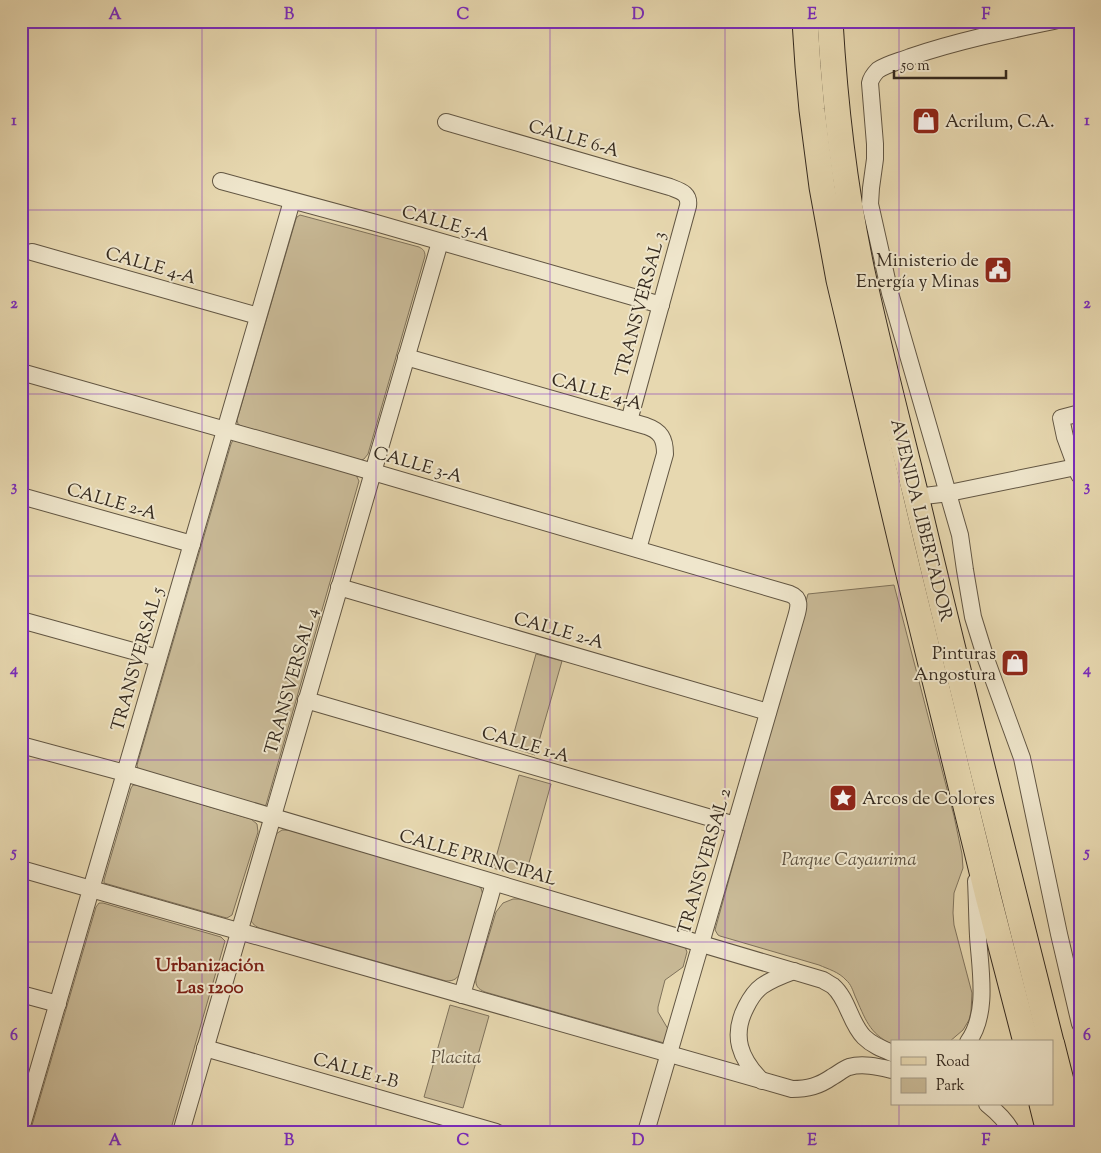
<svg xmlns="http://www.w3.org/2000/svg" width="1101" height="1153" font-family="'Sorts Mill Goudy',serif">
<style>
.green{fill:#c9ba97;stroke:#7f725b}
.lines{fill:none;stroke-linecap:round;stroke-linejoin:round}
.street-casing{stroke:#625643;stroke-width:18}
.primary-casing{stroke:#352a1f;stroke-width:27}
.street{stroke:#efe6cc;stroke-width:16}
.primary{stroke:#e7d8b0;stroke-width:25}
.grid{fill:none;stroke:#7b2cbf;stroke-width:1;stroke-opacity:0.55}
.labels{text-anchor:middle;stroke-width:4;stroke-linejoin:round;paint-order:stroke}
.poi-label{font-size:18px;fill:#352a1f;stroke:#efe6cc;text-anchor:start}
.street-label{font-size:18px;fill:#352a1f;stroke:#efe6cc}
.park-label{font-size:18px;font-style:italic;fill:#5a4e3d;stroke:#efe6cc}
.neighbourhood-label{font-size:19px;font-weight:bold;fill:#7a1f14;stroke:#efe6cc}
.neatline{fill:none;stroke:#7b2cbf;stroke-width:2}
.grid-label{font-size:16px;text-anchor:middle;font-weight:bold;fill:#7b2cbf}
</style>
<rect width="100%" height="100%" fill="#e7d8b0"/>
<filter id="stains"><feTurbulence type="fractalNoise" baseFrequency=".004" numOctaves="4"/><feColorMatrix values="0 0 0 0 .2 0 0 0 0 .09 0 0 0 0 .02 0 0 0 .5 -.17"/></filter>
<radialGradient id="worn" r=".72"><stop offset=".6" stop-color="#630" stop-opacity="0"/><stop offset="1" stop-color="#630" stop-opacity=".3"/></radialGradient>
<g class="green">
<path d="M300,215L419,247C423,249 425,251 425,256L368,454L364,459L361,460L241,426L238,424L237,420L296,219L297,217Z"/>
<polygon points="233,440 356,475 359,481 266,805 264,806 138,769 137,765 231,444"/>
<path d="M894,585L954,816L962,854L963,868L954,893L953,913L954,925L972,993L971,1012L969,1020L963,1030L949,1042H892V1044C869,1034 865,1018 855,996C853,991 851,984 846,980C839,972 828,969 819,965L720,936L718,935L715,930L808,594Z"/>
<polygon points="536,654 562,661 535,755 510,747"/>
<polygon points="519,775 551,784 525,877 493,868"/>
<polygon points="133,785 136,785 251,819 257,824 258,832 232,915 227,918 223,917 104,883 104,880 131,788"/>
<path d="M282,830H289L476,885L481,888L483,895L461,972C457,979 454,981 446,981L259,928C254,925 251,923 250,917L276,834Z"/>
<path d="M513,899H524L685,947L687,952L683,967L665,980L658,1007V1012L668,1029L664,1043L485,992C478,989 475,986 476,978L496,912L503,903Z"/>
<polygon points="99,903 103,903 221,937 225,941 170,1132 30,1132 96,907"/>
<polygon points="450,1005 489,1016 463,1108 424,1097"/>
</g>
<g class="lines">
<defs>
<g id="street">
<path d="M1054,21C1005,31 957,41 910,57C900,61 887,64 878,70C874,74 871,78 870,83L875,144V159L871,188L870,204L890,293L960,535L965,570L973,617L986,659L1022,758L1059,934L1080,1024"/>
<path d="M446,122L670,187C680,191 690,193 688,206L629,421"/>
<polyline points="221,181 376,223 661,305"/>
<polyline points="32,252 258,316"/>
<path d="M406,357L646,426C661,431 665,439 665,454L638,549"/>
<path d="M21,372L332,460L790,594C801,598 799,607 796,617L646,1132"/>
<polyline points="1079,475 1065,437 1061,418 1080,413"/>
<polyline points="21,496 192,544"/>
<polyline points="916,497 949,493 1076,467"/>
<polyline points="339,587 768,712"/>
<polyline points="21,620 158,658"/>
<polyline points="306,700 735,825"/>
<path d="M21,745L125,773L823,980C826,982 830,984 833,986C848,999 850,1023 864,1037C872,1045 882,1049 892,1053"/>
<path d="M21,869L792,1089C808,1089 819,1086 832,1077C838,1074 843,1069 849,1067C863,1063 879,1067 892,1070"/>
<polyline points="21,994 58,1004"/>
<polyline points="462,995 494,883"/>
<path d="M968,1042C989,1013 980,969 978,936C977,917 977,899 976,881"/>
<polyline points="205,1048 496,1132"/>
<path d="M762,1081C740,1059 731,1036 746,1007C750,999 755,991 762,986C772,979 783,975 794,971"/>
<path d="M987,1104C997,1112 1006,1120 1012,1132"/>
<polyline points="21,1129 292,201"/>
<polyline points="181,1132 440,242"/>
</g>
<g id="primary">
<polyline points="805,21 808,66 812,110 822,187 839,280 903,550 988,896 1026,1042"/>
<path d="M830,21C835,106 845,193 863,276C879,350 898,423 916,496C959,678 1005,860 1051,1042"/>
<polyline points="1052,1045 1074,1132"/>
<polyline points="1042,1104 1049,1132"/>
</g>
</defs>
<use href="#street" class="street-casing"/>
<use href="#primary" class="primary-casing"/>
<use href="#street" class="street"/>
<use href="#primary" class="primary"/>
</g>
<path class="grid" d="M202,21V1132M376,21V1132M550,21V1132M725,21V1132M899,21V1042M21,210H1080M21,394H1080M21,576H1080M21,760H1080M21,942H1080M899,1104V1132"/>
<defs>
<symbol id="shop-square" viewBox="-11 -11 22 22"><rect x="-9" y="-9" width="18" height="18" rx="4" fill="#8f2418" stroke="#efe6cc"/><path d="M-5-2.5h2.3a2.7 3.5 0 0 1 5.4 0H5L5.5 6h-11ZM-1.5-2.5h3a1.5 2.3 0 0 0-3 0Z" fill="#fff"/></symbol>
<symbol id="civic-square" viewBox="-11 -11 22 22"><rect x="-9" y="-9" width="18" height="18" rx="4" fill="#8f2418" stroke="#efe6cc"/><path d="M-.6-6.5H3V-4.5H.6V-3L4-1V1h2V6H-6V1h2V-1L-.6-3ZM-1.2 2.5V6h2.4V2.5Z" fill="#fff"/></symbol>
<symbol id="sight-square" viewBox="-11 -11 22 22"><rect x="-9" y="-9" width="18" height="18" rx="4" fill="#8f2418" stroke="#efe6cc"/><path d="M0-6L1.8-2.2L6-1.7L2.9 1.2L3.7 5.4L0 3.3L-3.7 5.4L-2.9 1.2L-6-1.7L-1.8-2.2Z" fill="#fff"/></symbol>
</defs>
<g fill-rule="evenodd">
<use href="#shop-square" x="910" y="105" width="32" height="32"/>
<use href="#civic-square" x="982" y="254" width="32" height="32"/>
<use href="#shop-square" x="999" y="647" width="32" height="32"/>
<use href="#sight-square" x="827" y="782" width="32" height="32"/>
</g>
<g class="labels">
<g class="poi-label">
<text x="945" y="127">Acrilum, C.A.</text>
<text x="979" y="266" text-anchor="end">Ministerio de<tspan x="979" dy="21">Energía y Minas</tspan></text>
<text x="996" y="659" text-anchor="end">Pinturas<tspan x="996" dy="21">Angostura</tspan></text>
<text x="862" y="804">Arcos de Colores</text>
</g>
<g class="street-label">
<text transform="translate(574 138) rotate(16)" y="6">CALLE 6-A</text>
<text transform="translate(446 223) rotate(16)" y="6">CALLE 5-A</text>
<text transform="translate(151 265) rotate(16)" y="6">CALLE 4-A</text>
<text transform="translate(640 304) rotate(-75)" y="6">TRANSVERSAL 3</text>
<text transform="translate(597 391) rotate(16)" y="6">CALLE 4-A</text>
<text transform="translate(418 464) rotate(16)" y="6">CALLE 3-A</text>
<text transform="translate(112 501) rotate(16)" y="6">CALLE 2-A</text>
<text transform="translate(922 520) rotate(76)" y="6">AVENIDA LIBERTADOR</text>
<text transform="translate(559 630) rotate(16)" y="6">CALLE 2-A</text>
<text transform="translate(137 659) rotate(-74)" y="6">TRANSVERSAL 5</text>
<text transform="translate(291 681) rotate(-74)" y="6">TRANSVERSAL 4</text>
<text transform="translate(526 744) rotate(16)" y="6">CALLE 1-A</text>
<text transform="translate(478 857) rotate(16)" y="6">CALLE PRINCIPAL</text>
<text transform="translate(704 861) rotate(-74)" y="6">TRANSVERSAL 2</text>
<text transform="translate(356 1070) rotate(16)" y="6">CALLE 1-B</text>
</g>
<g class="park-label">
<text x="849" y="865">Parque Cayaurima</text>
<text x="456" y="1063">Placita</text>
</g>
<g class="neighbourhood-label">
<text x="210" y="971">Urbanización<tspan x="210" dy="22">Las 1200</tspan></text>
</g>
</g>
<rect width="1101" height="1153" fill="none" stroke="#e7d8b0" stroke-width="55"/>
<rect x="891" y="1040" width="162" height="65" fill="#efe6cc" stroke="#a59b87"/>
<rect x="901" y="1057" width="25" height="8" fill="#e7d8b0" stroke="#a59b87"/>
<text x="936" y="1066" font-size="15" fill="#352a1f">Road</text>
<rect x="901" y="1078" width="25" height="15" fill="#c9ba97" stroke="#a59b87"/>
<text x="936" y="1090" font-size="15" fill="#352a1f">Park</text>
<path d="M894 70v8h112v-8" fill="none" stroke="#352a1f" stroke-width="2.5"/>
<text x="901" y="70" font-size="15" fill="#352a1f" stroke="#efe6cc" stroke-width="4" paint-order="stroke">50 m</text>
<rect x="28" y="28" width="1046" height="1098" class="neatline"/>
<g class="grid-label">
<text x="115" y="19">A</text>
<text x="289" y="19">B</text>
<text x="463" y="19">C</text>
<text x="638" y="19">D</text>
<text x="812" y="19">E</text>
<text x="986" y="19">F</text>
<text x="14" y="125">1</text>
<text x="1087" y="125">1</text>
<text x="14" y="308">2</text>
<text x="1087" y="308">2</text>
<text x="14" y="491">3</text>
<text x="1087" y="491">3</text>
<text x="14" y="674">4</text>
<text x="1087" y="674">4</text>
<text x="14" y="857">5</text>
<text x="1087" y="857">5</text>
<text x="14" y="1040">6</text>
<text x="1087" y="1040">6</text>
<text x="115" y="1145">A</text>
<text x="289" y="1145">B</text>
<text x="463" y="1145">C</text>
<text x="638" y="1145">D</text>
<text x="812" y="1145">E</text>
<text x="986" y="1145">F</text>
</g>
<rect width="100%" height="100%" filter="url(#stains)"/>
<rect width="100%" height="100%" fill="url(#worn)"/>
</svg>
